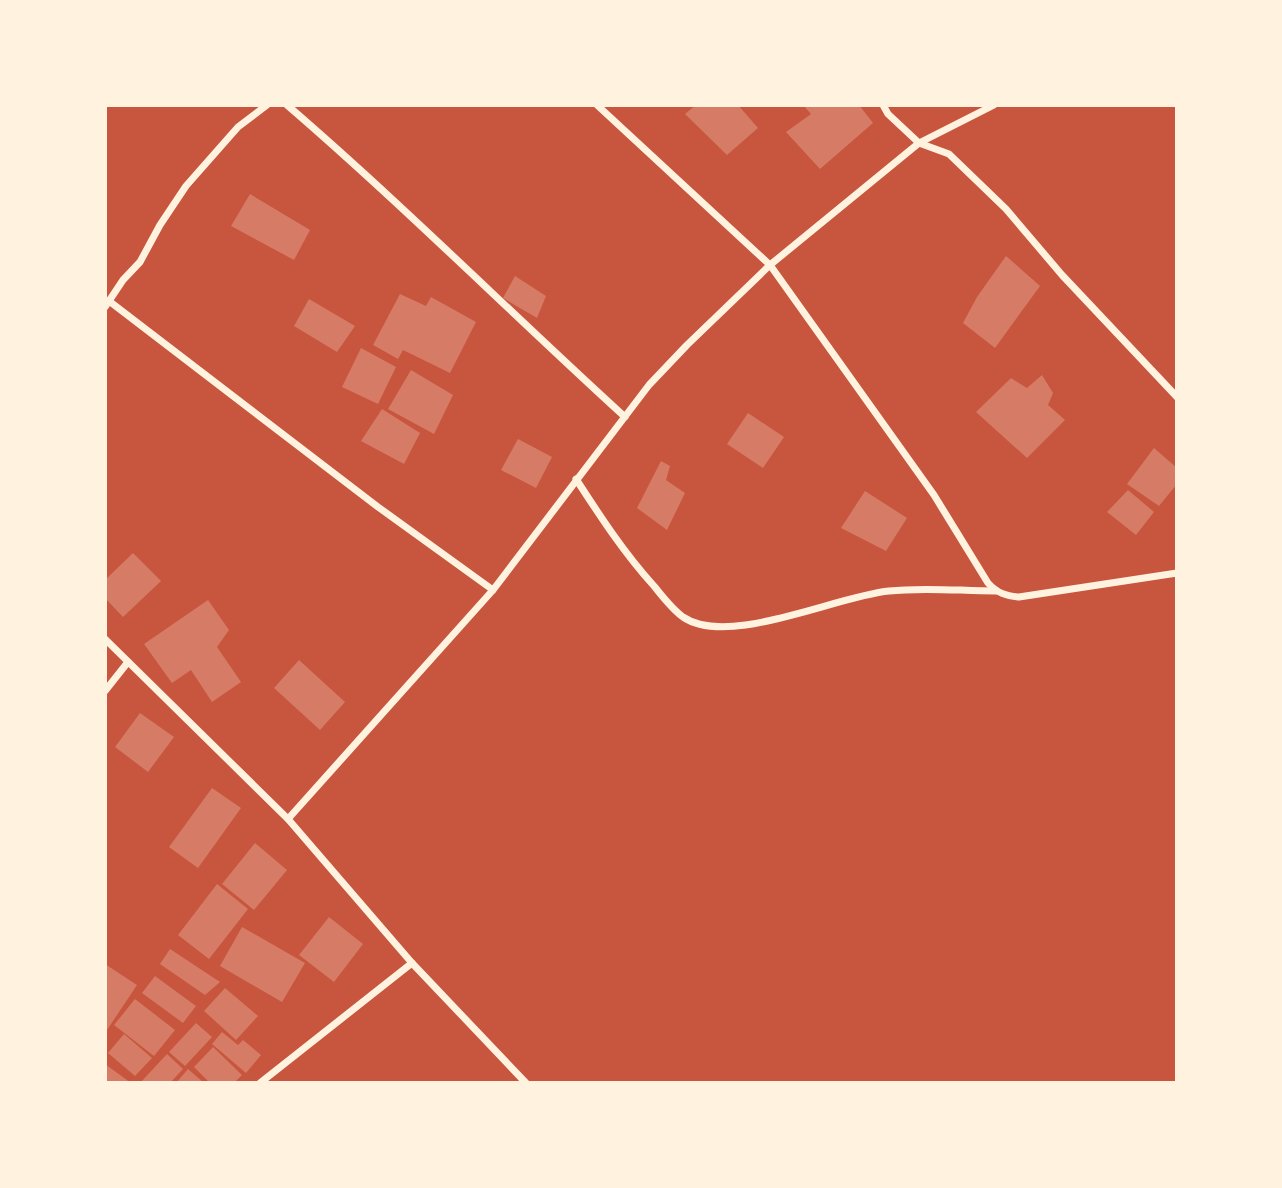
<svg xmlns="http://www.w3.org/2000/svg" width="1282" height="1188" font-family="Mulish,sans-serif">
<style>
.building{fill:#d67c66}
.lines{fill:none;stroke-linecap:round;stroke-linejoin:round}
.minor{stroke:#fff3e0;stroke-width:7}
</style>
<rect width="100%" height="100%" fill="#c8553d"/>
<g class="building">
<polygon points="696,105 738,105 758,128 727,155 685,114"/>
<polygon points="803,105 859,105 873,123 820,169 786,132 811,114"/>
<polygon points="250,194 310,230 294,260 231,226"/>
<polygon points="1006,256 1040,286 995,348 963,323 977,297"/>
<polygon points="515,276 546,296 537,318 503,298"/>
<polygon points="400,294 426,306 431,297 476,322 450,373 403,350 398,359 373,345"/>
<polygon points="309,299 355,326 337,352 294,326"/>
<polygon points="361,348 396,367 378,404 342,387"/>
<polygon points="411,370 453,395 434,434 388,409"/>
<polygon points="1042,375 1053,393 1048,405 1065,420 1027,458 976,412 1011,378 1027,388"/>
<polygon points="382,409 420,433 404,464 361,441"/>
<polygon points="748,413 784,437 763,468 727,444"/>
<polygon points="518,439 552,457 536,488 501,470"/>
<polygon points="1154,448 1177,468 1177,484 1159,506 1127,484"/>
<polygon points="661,461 670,466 666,480 685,493 667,530 637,508"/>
<polygon points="1128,490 1154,512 1136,535 1107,512"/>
<polygon points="865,491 907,518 886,551 841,528"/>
<polygon points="133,553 161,581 123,617 105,598 105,580"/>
<polygon points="208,600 229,630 217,647 241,682 212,702 191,670 172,683 144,644"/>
<polygon points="299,660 345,702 320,730 274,688"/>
<polygon points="140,713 174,737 148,772 115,747"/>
<polygon points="212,788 241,808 198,868 169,847"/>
<polygon points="255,843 287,870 254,910 222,884"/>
<polygon points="217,884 248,909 209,959 178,935"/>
<polygon points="329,917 363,944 334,982 299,955"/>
<polygon points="242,927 305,963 282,1002 220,966"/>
<polygon points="170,949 220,982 205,995 160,964"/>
<polygon points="105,964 137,985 107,1030 105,1029"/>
<polygon points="155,976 196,1006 183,1023 142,993"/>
<polygon points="225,988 258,1016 236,1040 204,1011"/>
<polygon points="135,999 175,1030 154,1056 114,1025"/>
<polygon points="196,1023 212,1037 185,1066 169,1052"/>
<polygon points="222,1032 238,1045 243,1040 261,1055 246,1073 212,1044"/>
<polygon points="124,1034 152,1058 135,1076 108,1053"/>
<polygon points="213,1047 242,1075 234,1083 210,1083 194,1067"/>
<polygon points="167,1054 183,1069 170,1083 140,1083"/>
<polygon points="105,1064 131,1083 105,1083"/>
<polygon points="188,1069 204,1083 176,1083"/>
</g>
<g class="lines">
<g class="minor">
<path d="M287,105C403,205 512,314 625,417"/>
<path d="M597,105L770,265L934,495L988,583C997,593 1006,596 1019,597L1177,573"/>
<polyline points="883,105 888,114 919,143 949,154 1006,209 1062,275 1177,397"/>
<polyline points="109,301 378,507 493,590"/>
<polyline points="105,307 123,280 140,262 160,225 186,186 238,127 267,105"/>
<path d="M576,479C600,516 624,553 654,586C663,597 672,609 683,617C728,648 836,596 889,591C924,587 961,591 996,591"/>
<polyline points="105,639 288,819 412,963 526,1083"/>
<polyline points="105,691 128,662"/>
<polyline points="288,819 493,590 649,385 687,345 770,265 919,143 994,105"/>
<polyline points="260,1083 412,963"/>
</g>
</g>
<rect width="1282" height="1188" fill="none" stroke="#fff3e0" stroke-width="214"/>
</svg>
